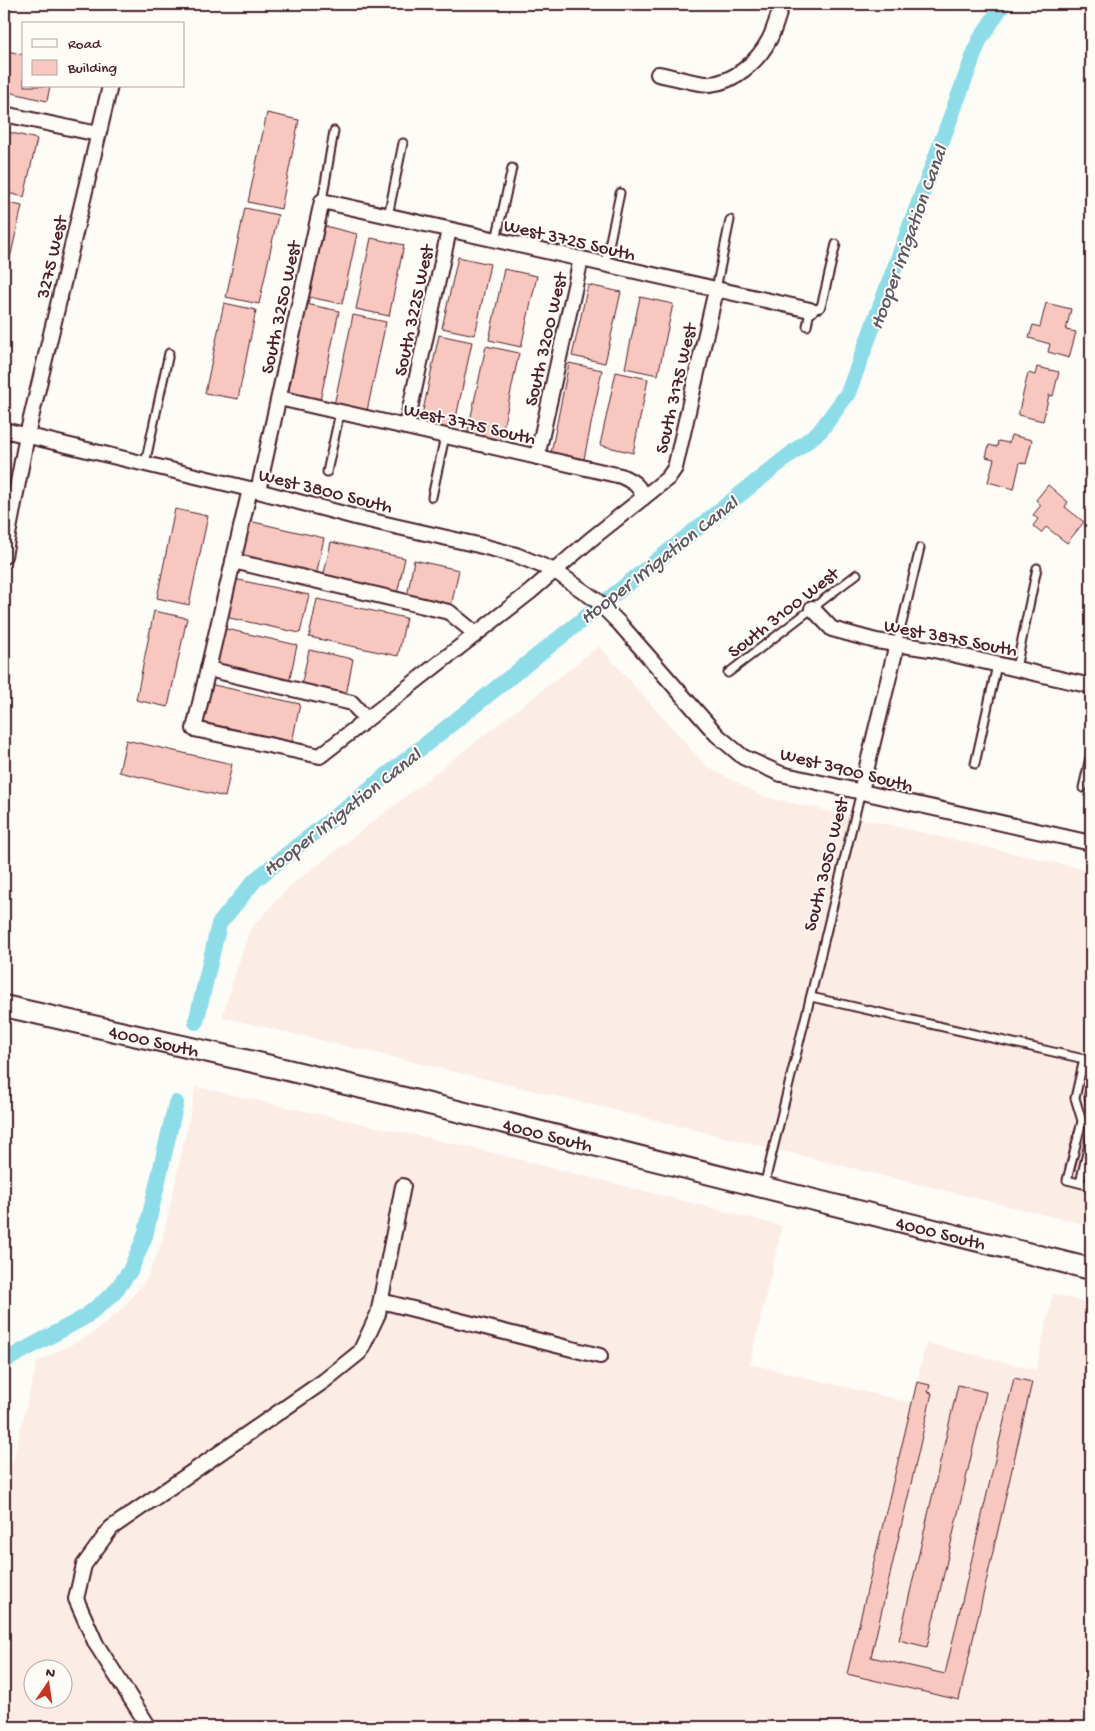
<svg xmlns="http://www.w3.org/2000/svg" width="1095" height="1731" font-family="'Gochi Hand',sans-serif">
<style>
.built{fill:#fcece6;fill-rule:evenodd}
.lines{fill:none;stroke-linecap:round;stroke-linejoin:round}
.canal{stroke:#8ddde8;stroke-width:16}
.building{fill:#f8c8c0;stroke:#4a1f2b}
.lane-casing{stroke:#4a1f2b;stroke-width:11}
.street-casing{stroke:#4a1f2b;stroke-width:18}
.secondary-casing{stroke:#4a1f2b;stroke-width:24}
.lane{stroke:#fdfcf7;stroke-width:7}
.street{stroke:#fdfcf7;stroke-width:14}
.secondary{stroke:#fdfcf7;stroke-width:20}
.labels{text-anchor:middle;stroke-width:4;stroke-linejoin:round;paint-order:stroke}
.street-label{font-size:19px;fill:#4a1f2b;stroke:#fdfcf7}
.water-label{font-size:20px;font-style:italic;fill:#5e5864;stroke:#fdfcf7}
</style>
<rect width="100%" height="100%" fill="#fdfcf7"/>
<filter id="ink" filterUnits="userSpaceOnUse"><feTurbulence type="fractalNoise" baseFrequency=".02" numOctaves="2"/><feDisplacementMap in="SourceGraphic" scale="10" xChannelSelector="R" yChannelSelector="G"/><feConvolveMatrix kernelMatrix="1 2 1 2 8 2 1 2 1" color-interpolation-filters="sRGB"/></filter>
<g filter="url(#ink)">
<g class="built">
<polygon points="599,646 706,766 762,796 1091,871 1091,1226 481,1078 222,1017 249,931 289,887"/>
<path d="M196,1087L473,1148L782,1226L750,1364L912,1403L926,1343L1036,1370L1053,1294L1091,1304V1727H4V1497L37,1362L92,1334L122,1309L146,1280L162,1242ZM32,1668H62V1698H32Z"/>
</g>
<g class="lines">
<g class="canal">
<polyline points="196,1022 219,924 255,880 821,430 848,393 979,41 1003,4"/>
<polyline points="4,1361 85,1317 113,1294 130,1271 145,1236 176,1103"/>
</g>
</g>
<g class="building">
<polygon points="4,50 24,55 24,86 50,86 47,101 4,91"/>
<polygon points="267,113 299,120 281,209 248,202"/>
<polygon points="4,131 37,139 24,197 4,192"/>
<polygon points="4,202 22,206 6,276 4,275"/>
<polygon points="245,208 278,215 259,304 226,297"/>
<polygon points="325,226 357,234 342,304 309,297"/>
<polygon points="371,238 404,245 389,316 356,309"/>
<polygon points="458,257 490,264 475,335 442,328"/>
<polygon points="504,269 537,276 521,347 489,340"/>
<polygon points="588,285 621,292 605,363 572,356"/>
<polygon points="640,297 673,304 658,375 625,368"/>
<polygon points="224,303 256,310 238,399 205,393"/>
<polygon points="1046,303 1071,309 1066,330 1076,332 1069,358 1048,352 1050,344 1029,338 1033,325 1040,327"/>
<polygon points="306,304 339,311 320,401 288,394"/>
<polygon points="353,315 386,322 367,411 334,405"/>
<polygon points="439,335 472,342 453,432 420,425"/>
<polygon points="486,346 519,353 500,443 467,435"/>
<polygon points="569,363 602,370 584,459 551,453"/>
<polygon points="1037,367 1059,372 1053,396 1049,395 1043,421 1018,415 1028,373 1035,375"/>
<polygon points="616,372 648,379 633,453 600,445"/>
<polygon points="1011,435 1032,440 1026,464 1020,462 1014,489 988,482 994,459 986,457 989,445 997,447 998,441 1009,443"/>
<polygon points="1048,485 1068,502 1065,507 1084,522 1067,543 1046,527 1041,533 1033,526 1038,519 1033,515 1041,505 1036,500"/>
<polygon points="175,509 208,516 189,605 157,598"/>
<polygon points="249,521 324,538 316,576 241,559"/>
<polygon points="331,542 405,558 397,594 323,578"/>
<polygon points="414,560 459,570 451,606 407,597"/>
<polygon points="234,579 309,595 300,633 225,617"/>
<polygon points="317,599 406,618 398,656 309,637"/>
<polygon points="154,611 187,618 168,707 136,700"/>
<polygon points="222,628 297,645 289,683 214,666"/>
<polygon points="309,650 353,659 346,695 301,686"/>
<polygon points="209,684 300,704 292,742 201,722"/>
<polygon points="126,740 232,764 225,797 119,772"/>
<polygon points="1014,1378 1032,1382 959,1700 847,1674 917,1382 930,1385 928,1392 932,1393 871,1657 945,1674"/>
<polygon points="958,1385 986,1392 927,1647 899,1640"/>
</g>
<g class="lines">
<defs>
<g id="lane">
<polyline points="322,201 334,131"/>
<polyline points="388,216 403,143"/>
<polyline points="496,240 512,168"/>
<polyline points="605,265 620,193"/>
<polyline points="716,289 730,220"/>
<polyline points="807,326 810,310 820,308 822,303 836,244"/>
<polyline points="145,464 169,353"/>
<polyline points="327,472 340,412"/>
<polyline points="432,497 445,436"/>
<polyline points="897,644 920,548"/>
<polyline points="1016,668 1037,568"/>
<polyline points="728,673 857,574"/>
<polyline points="975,764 997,665"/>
<polyline points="1083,788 1091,753"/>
<polyline points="811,997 1084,1059"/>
<polyline points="1091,1061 1084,1059 1075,1098 1082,1121 1067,1180 1091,1186"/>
<polyline points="1091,1090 1089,1094 1091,1114"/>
<polyline points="1080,1183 1091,1135"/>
<polyline points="764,1186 861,791"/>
</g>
<g id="street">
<path d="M658,74C670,76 700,85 710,84C735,82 758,61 769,40C775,29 778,15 782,4"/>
<polyline points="4,114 98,134"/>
<path d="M279,398L621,476C632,481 640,485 643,498"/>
<polyline points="406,427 449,230"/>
<polyline points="4,430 258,491 359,518 478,545 516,555 555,571 596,600 620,624 717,735 743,757 781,774 1091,843"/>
<polyline points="537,457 581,259"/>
<polyline points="250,489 194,729 320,756 530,592 590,540 668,478 675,468 716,290"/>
<polyline points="258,491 322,201 810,310"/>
<polyline points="4,556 27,435 110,86"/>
<polyline points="233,561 449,612 476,634"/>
<polyline points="812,608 832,629 876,641 930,649 1091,686"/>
<polyline points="208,669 352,703 366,719"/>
<polyline points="861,791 897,644"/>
<polyline points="381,1301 600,1356"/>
<polyline points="149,1727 96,1644 76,1599 84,1565 111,1528 324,1381 360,1352 378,1314 403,1186"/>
</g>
<g id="secondary">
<path id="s1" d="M4,1006L258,1063L421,1102L1091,1269"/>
</g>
</defs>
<use href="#lane" class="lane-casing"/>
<use href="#street" class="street-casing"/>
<use href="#secondary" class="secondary-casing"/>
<use href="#lane" class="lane"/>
<use href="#street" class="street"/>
<use href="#secondary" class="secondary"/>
</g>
</g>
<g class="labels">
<g class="street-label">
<text transform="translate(570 238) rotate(13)" y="7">West 3725 South</text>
<text transform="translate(50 257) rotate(-77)" y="7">3275 West</text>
<text transform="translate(279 307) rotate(-78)" y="7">South 3250 West</text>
<text transform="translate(412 310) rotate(-78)" y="7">South 3225 West</text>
<text transform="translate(544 339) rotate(-77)" y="7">South 3200 West</text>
<text transform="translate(674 388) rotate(-77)" y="7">South 3175 West</text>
<text transform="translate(470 422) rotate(13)" y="7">West 3775 South</text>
<text transform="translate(326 489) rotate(14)" y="7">West 3800 South</text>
<text transform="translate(782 611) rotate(-38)" y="7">South 3100 West</text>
<text transform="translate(951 636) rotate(11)" y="7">West 3875 South</text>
<text transform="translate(847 768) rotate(14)" y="7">West 3900 South</text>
<text transform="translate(824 864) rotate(-76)" y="7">South 3050 West</text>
<text dy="7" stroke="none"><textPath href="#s1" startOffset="154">4000 South</textPath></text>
<text dy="7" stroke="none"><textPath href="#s1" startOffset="559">4000 South</textPath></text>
<text dy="7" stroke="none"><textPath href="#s1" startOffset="964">4000 South</textPath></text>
</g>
<g class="water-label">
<text transform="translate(907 237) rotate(-70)" y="7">Hooper Irrigation Canal</text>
<text transform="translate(658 559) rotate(-38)" y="7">Hooper Irrigation Canal</text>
<text transform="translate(341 811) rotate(-38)" y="7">Hooper Irrigation Canal</text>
</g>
</g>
<rect width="1095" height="1731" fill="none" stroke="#fdfcf7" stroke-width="20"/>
<rect x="10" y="10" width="1075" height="1711" fill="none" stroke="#4a1f2b" stroke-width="2" filter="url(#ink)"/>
<rect x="22" y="22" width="162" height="65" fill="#fdfcf7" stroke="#b5a4a5"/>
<rect x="32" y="39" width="25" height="8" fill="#fdfcf7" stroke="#b5a4a5"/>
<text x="68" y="48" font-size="15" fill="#4a1f2b">Road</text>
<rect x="32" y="60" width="25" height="15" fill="#f8c8c0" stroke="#b5a4a5"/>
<text x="68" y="72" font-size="15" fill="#4a1f2b">Building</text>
<g transform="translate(48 1684) rotate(13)"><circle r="24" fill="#fdfcf7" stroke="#b5a4a5"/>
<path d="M0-4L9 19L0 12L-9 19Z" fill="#c8321e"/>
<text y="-8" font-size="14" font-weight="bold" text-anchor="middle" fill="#4a1f2b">N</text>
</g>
</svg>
